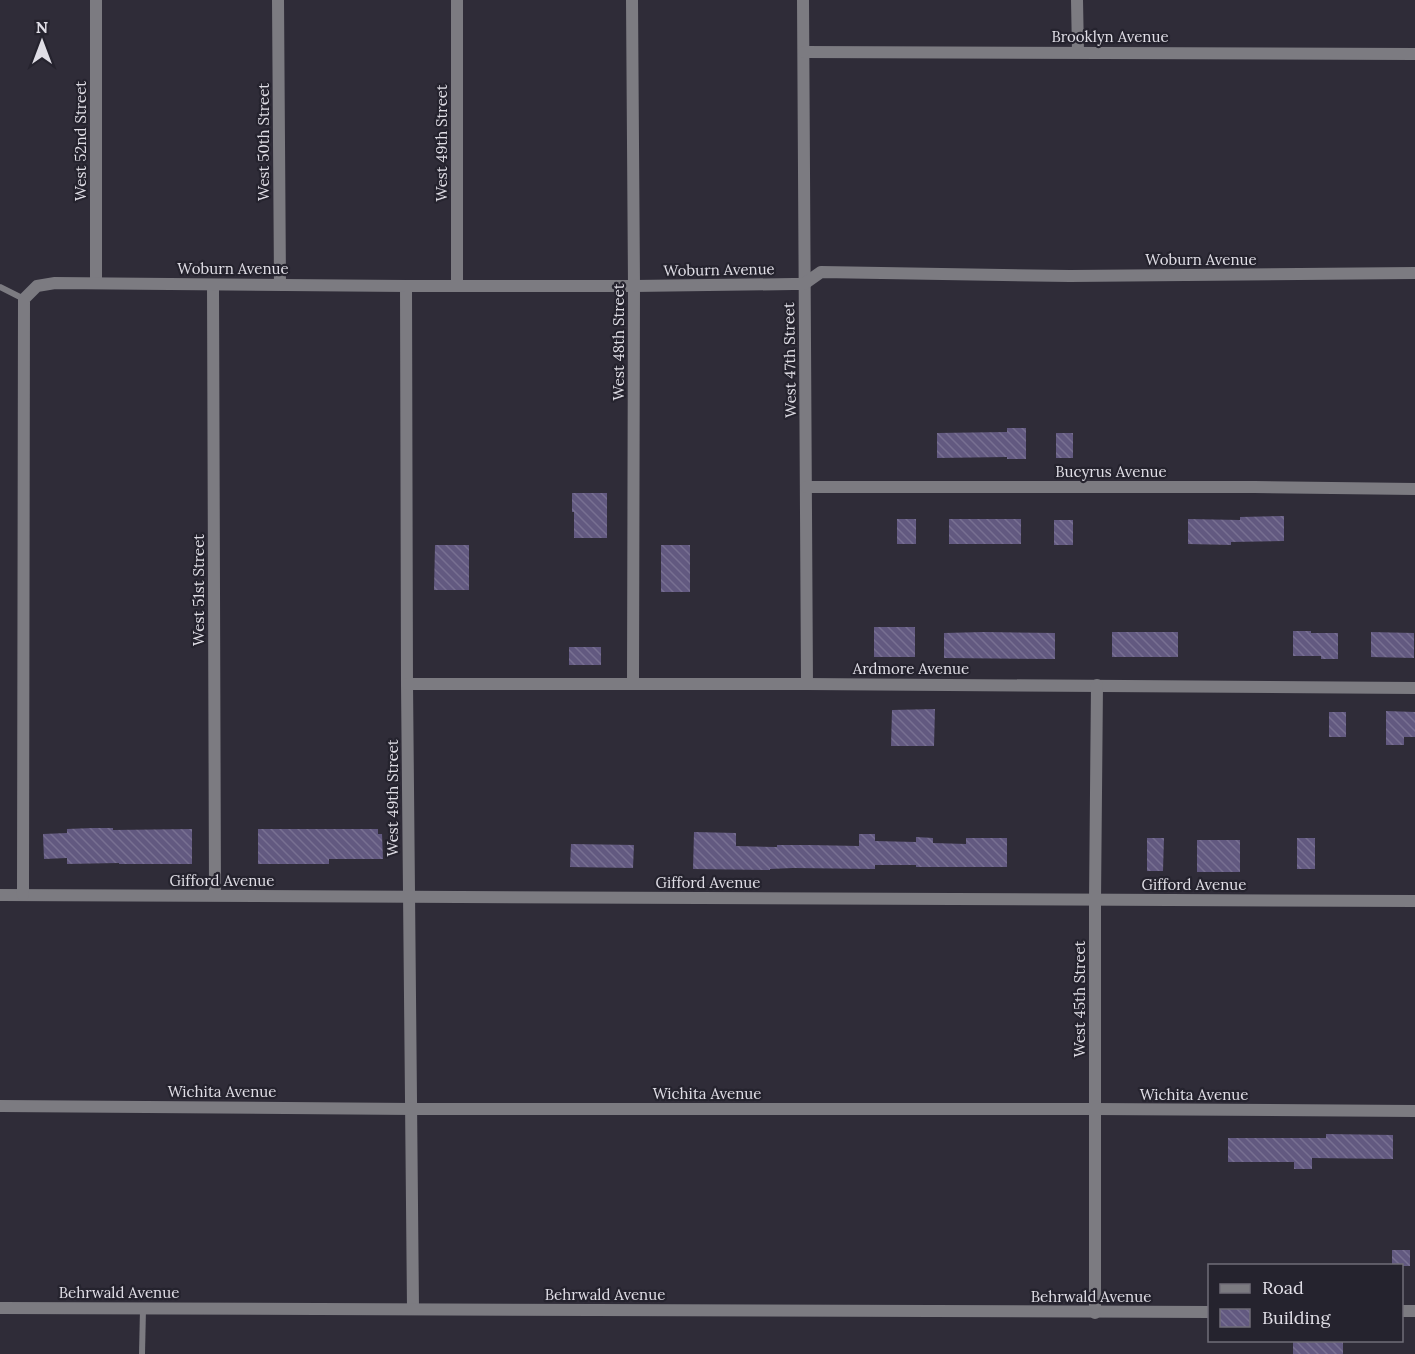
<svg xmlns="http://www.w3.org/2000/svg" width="1415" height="1354" font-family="Lora,serif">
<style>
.building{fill:url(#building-back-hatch)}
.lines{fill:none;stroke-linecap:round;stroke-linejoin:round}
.lane{stroke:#7c7b81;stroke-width:6}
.street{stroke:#7c7b81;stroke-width:12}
.labels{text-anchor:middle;stroke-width:4.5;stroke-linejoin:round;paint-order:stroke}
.street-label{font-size:15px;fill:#e0dee6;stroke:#25232e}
</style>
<defs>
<pattern id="building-back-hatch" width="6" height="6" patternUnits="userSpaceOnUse" patternTransform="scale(1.5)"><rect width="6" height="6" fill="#625980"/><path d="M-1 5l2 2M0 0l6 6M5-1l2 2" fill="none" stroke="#787092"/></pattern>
</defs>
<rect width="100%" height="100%" fill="#2f2c38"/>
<g class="building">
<polygon points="1007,428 1026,428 1026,459 1007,459 1007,457 937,458 937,433 1007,432"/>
<rect x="1056" y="433" width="17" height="25"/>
<polygon points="572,493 607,493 607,538 574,538 574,512 572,512"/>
<polygon points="1284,516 1284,541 1231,542 1231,545 1188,544 1188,519 1240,520 1240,517"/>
<rect x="897" y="519" width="19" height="25"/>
<rect x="949" y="519" width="72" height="25"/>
<rect x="1054" y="520" width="19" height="25"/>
<polygon points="435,545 469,545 469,590 434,590"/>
<rect x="661" y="545" width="29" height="47"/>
<rect x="874" y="627" width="41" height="30"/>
<polygon points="1293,631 1311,631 1311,633 1338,633 1338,659 1321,659 1321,656 1293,656"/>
<polygon points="984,632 1055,633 1055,659 944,658 944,633"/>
<rect x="1112" y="632" width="66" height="25"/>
<polygon points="1371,632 1414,633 1414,658 1371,657"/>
<rect x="569" y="647" width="32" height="18"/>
<polygon points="935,709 934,746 891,746 892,710"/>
<polygon points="1386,711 1415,712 1415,737 1404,737 1404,745 1386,745"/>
<rect x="1329" y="712" width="17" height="25"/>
<polygon points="93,828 113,828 113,830 192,829 192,864 119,864 119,863 67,864 67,858 44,859 43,834 67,833 67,829"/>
<polygon points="258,829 378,829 378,834 382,834 383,859 329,859 329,864 258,864"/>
<polygon points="694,832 736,833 736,846 777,847 777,845 810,845 859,846 859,834 875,834 875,841 916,842 916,837 933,838 933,843 966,844 966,838 1007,838 1007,867 916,867 916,865 875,865 875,869 793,868 770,869 770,870 693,869"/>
<polygon points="1147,838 1164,838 1163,871 1147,871"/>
<rect x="1297" y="838" width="18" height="31"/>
<rect x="1197" y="840" width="43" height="32"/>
<polygon points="571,844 634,845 633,868 570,867"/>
<polygon points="1326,1134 1393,1135 1393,1159 1312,1158 1312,1169 1294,1169 1294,1162 1228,1162 1228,1138 1326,1138"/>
<rect x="1392" y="1250" width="18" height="16"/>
<rect x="1293" y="1341" width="50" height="13"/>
</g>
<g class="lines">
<g class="lane">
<polyline points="0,287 24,299"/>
<polyline points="142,1354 143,1309"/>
</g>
<g class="street">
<polyline points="96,0 96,283"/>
<polyline points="278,0 280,284"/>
<polyline points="457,0 457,286"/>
<polyline points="632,0 634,286 633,684"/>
<polyline points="803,0 807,684"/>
<polyline points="1077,0 1078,52"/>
<polyline points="804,52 1415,54"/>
<polyline points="213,285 215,895"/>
<polyline points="406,286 407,684 413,1308"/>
<polyline points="806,487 1254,487 1415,489"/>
<polyline points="407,684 807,684 1415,688"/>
<polyline points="0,895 1415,901"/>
<polyline points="23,895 24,299 37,286 55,283 406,286 634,286 793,284 804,284 821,272 1070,276 1415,273"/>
<polyline points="0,1106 412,1109 1095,1109 1415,1111"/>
<polyline points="0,1308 1210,1312"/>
<polyline points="1402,1311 1415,1311"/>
<polyline points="1095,1313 1095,900 1097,685"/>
</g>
</g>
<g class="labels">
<g class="street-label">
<text x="1110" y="42">Brooklyn Avenue</text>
<text transform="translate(81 141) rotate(-90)" y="5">West 52nd Street</text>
<text transform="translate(264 142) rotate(-90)" y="5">West 50th Street</text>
<text transform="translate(442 143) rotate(-90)" y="5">West 49th Street</text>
<text x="1201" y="265">Woburn Avenue</text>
<text x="233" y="274">Woburn Avenue</text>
<text transform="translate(719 270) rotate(-1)" y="5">Woburn Avenue</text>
<text transform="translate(619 342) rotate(-90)" y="5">West 48th Street</text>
<text transform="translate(790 360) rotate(-91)" y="5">West 47th Street</text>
<text x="1111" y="477">Bucyrus Avenue</text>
<text transform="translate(199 590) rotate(-90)" y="5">West 51st Street</text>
<text x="911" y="674">Ardmore Avenue</text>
<text transform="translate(393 798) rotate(-90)" y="5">West 49th Street</text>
<text x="222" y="886">Gifford Avenue</text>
<text x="708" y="888">Gifford Avenue</text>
<text x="1194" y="890">Gifford Avenue</text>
<text transform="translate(1080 999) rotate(-90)" y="5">West 45th Street</text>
<text x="222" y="1097">Wichita Avenue</text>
<text x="707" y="1099">Wichita Avenue</text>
<text x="1194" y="1100">Wichita Avenue</text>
<text x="119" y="1298">Behrwald Avenue</text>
<text x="605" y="1300">Behrwald Avenue</text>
<text x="1091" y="1302">Behrwald Avenue</text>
</g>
</g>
<rect x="1208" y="1264" width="195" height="78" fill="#25232e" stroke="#706e78" stroke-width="1.5"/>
<rect x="1220" y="1284" width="30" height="9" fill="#7c7b81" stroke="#706e78" stroke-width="1.5"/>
<text x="1262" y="1294" font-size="18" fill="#e0dee6">Road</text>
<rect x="1220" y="1309" width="30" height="18" fill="url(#building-back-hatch)" stroke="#706e78" stroke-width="1.5"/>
<text x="1262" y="1324" font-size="18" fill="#e0dee6">Building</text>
<g transform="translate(42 42)" stroke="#25232e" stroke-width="4.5" paint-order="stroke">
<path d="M0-4.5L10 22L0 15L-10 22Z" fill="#e0dee6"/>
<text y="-9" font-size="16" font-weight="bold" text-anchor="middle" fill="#e0dee6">N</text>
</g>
</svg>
